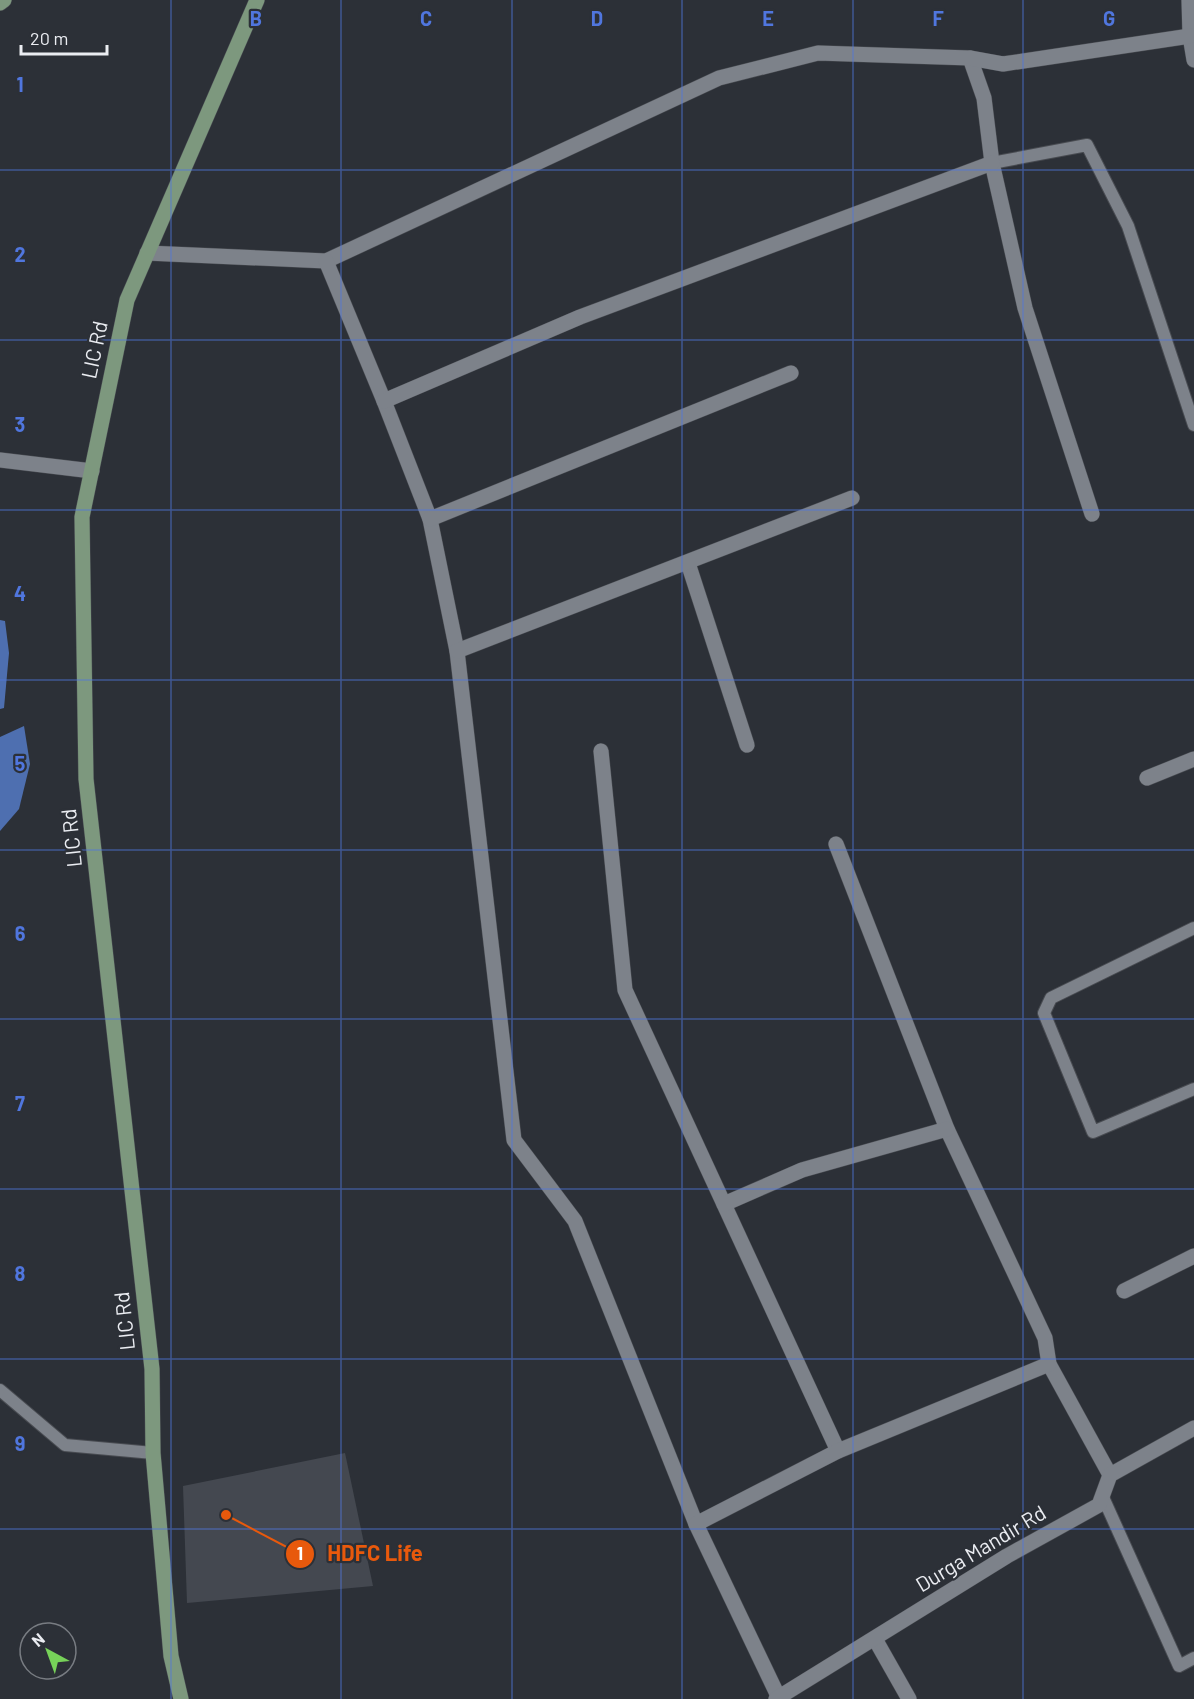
<svg xmlns="http://www.w3.org/2000/svg" width="1194" height="1699" font-family="Barlow,sans-serif">
<style>
.water{fill:#4e6fb0}
.building{fill:#444850}
.lines{fill:none;stroke-linecap:round;stroke-linejoin:round}
.service-casing{stroke:#484b51;stroke-width:14}
.minor-casing{stroke:#484b51;stroke-width:16}
.secondary-casing{stroke:#484b51;stroke-width:16}
.service{stroke:#7d828a;stroke-width:12}
.minor{stroke:#7d828a;stroke-width:15}
.secondary{stroke:#7d987e;stroke-width:15}
.grid{fill:none;stroke:#5076de;stroke-width:1.5;stroke-opacity:0.55}
.labels{text-anchor:middle;stroke-width:4.5;stroke-linejoin:round;paint-order:stroke}
.street-label{font-size:21px;fill:#ebedf2;stroke:#2c3037}
.grid-label{font-size:20px;text-anchor:middle;font-weight:bold;fill:#5076de;stroke:#2c3037;stroke-width:4.5;stroke-linejoin:round;paint-order:stroke}
.leader{fill:none;stroke:#e8590c;stroke-width:2}
.callout-dot{fill:#e8590c;stroke:#2c3037;stroke-width:2}
.mark-label{font-size:18px;text-anchor:middle;font-weight:bold;fill:#fff}
.callout-label{font-size:22px;text-anchor:middle;font-weight:bold;fill:#e8590c;stroke:#2c3037;stroke-width:4.5;stroke-linejoin:round;paint-order:stroke}
</style>
<rect width="100%" height="100%" fill="#2c3037"/>
<g class="water">
<polygon points="0,620 5,621 9,653 4,708 0,709"/>
<polygon points="24,726 30,764 19,809 0,831 0,737"/>
</g>
<polygon class="building" points="345,1453 373,1586 187,1603 183,1486"/>
<g class="lines">
<defs>
<g id="service">
<polyline points="992,163 1087,145 1128,226 1194,425"/>
<polyline points="1194,928 1051,998 1044,1013 1093,1132 1194,1089"/>
<polyline points="0,1390 65,1445 153,1453"/>
<polyline points="1102,1495 1179,1666 1194,1658"/>
</g>
<g id="minor">
<polyline points="1189,0 1190,36 1194,60"/>
<polyline points="970,58 984,98 992,163 1025,308 1092,514"/>
<polyline points="147,253 326,261 719,78 818,53 970,58 1003,64 1190,36"/>
<polyline points="326,261 384,401 430,519 457,651 514,1140 575,1221 696,1524 779,1698"/>
<polyline points="384,401 580,317 992,163"/>
<polyline points="0,460 92,471"/>
<polyline points="430,519 791,373"/>
<polyline points="688,563 747,745"/>
<polyline points="457,651 852,498"/>
<polyline points="601,751 625,990 838,1451"/>
<polyline points="1147,778 1194,759"/>
<polyline points="836,844 947,1129 1045,1338 1049,1364 1110,1475"/>
<polyline points="724,1204 802,1170 947,1129"/>
<polyline points="1124,1291 1194,1256"/>
<polyline points="696,1524 838,1451 1049,1364"/>
<polyline points="875,1639 909,1699"/>
<polyline points="776,1699 1007,1556 1099,1505 1110,1475 1194,1428"/>
</g>
<g id="secondary">
<polyline points="0,3 4,0"/>
<polyline points="181,1699 171,1656 153,1453 152,1369 86,779 82,517 127,300 257,0"/>
</g>
</defs>
<use href="#service" class="service-casing"/>
<use href="#minor" class="minor-casing"/>
<use href="#secondary" class="secondary-casing"/>
<use href="#service" class="service"/>
<use href="#minor" class="minor"/>
<use href="#secondary" class="secondary"/>
</g>
<path class="grid" d="M171,0V1699M341,0V1699M512,0V1699M682,0V1699M853,0V1699M1023,0V1699M0,170H1194M0,340H1194M0,510H1194M0,680H1194M0,850H1194M0,1019H1194M0,1189H1194M0,1359H1194M0,1529H1194"/>
<g class="labels">
<g class="street-label">
<text transform="translate(95 350) rotate(-78)" y="7">LIC Rd</text>
<text transform="translate(72 838) rotate(-96)" y="7">LIC Rd</text>
<text transform="translate(125 1321) rotate(-96)" y="7">LIC Rd</text>
<text transform="translate(981 1549) rotate(-31)" y="7">Durga Mandir Rd</text>
</g>
</g>
<g class="grid-label">
<text x="256" y="26">B</text>
<text x="426" y="26">C</text>
<text x="597" y="26">D</text>
<text x="768" y="26">E</text>
<text x="938" y="26">F</text>
<text x="1109" y="26">G</text>
<text x="20" y="92">1</text>
<text x="20" y="262">2</text>
<text x="20" y="432">3</text>
<text x="20" y="601">4</text>
<text x="20" y="771">5</text>
<text x="20" y="941">6</text>
<text x="20" y="1111">7</text>
<text x="20" y="1281">8</text>
<text x="20" y="1451">9</text>
</g>
<path class="leader" d="M226 1515L300 1554"/>
<g class="callout-dot">
<circle cx="226" cy="1515" r="6"/>
<circle cx="300" cy="1554" r="15"/>
</g>
<g class="mark-label">
<text x="300" y="1560">1</text>
</g>
<g class="callout-label">
<text x="375" y="1561">HDFC Life</text>
</g>
<g transform="translate(48 1651) rotate(319)"><circle r="28" fill="#2c3037" stroke="#787c82" stroke-width="1.5"/>
<path d="M0-4.5L10 22L0 15L-10 22Z" fill="#77d259"/>
<text y="-9" font-size="16" font-weight="bold" text-anchor="middle" fill="#ebedf2">N</text>
</g>
<path d="M21 45v9h86v-9" fill="none" stroke="#ebedf2" stroke-width="3"/>
<text x="30" y="45" font-size="18" fill="#ebedf2" stroke="#2c3037" stroke-width="4.5" paint-order="stroke">20 m</text>
</svg>
